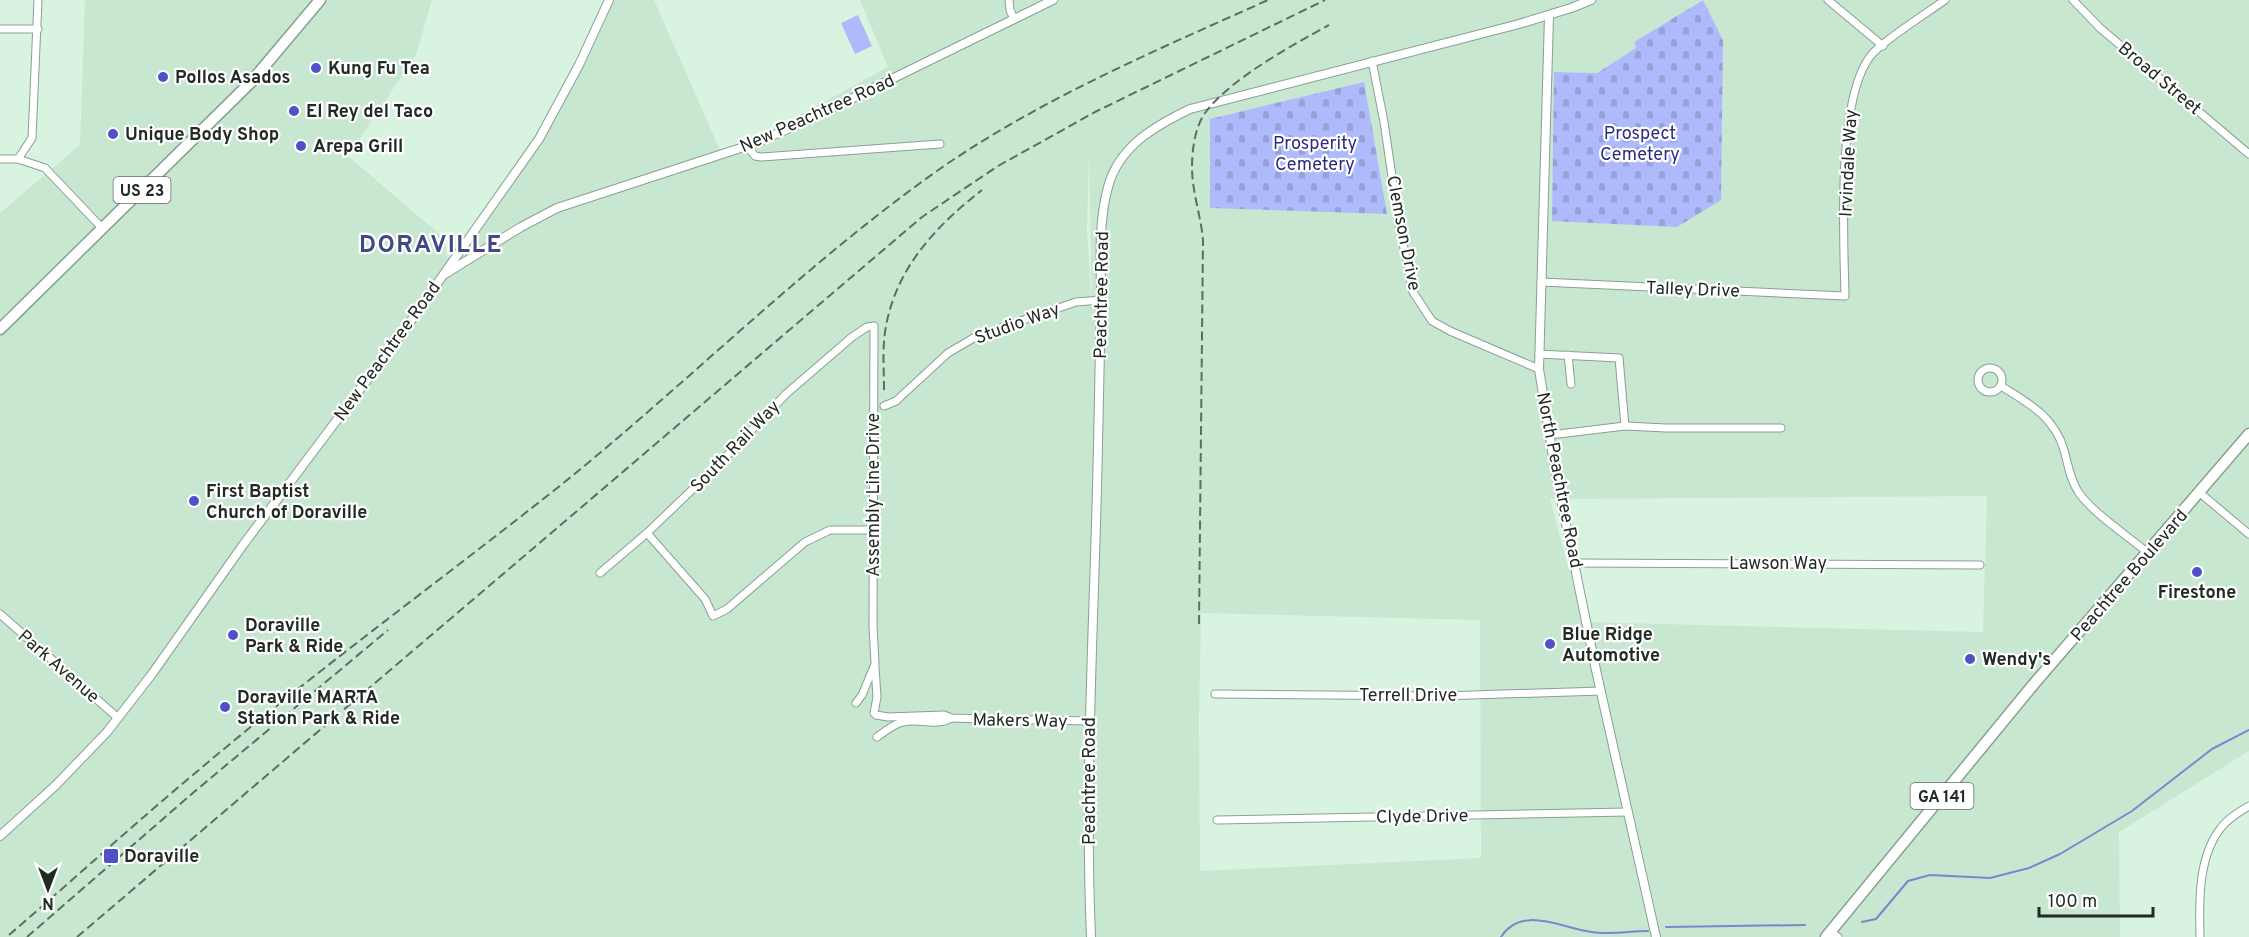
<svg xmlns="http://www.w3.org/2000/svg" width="2249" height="937" font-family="Overpass,sans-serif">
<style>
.built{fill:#c7e7d1;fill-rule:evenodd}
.green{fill:#afbafd}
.cemetery{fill:url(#cemetery-stones)}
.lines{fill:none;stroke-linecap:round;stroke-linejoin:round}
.stream{stroke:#7c86cf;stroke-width:2}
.minor-casing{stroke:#88a190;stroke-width:9}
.tertiary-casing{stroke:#88a190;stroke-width:10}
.primary-casing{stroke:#88a190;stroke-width:13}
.trunk-casing{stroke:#88a190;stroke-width:13}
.minor{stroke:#fff;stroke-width:7}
.tertiary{stroke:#fff;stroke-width:8}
.primary{stroke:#fff;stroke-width:10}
.trunk{stroke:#fff;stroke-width:10}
.rail{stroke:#5e6d62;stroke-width:2;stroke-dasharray:9 4.5;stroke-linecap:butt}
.poi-dot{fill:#5051c8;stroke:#fff;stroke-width:2}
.labels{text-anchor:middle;stroke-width:4.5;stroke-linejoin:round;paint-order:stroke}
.shield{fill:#fff;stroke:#646b66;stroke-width:1.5}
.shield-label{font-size:16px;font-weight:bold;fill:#212b24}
.poi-label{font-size:18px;font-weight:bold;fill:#212b24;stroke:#fff;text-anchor:start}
.street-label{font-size:18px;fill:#212b24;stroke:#fff}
.park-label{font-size:18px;fill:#2c2a80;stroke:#fff}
.district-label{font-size:24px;font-weight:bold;letter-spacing:1.5px;fill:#424885;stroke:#fff}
</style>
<defs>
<pattern id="cemetery-stones" width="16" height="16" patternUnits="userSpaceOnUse" patternTransform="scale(1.5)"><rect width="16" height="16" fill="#afbafd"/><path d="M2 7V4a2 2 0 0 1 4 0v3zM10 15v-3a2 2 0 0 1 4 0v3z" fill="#96a0d9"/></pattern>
</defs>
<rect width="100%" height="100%" fill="#d9f3e1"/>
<path class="built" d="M85,0H432L416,55L348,156L445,239L446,255L451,259L544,127L609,0H654L723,157L888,67L860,0H1702L1634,42L1637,48L1597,73L1555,72L1552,221L1723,40L1703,0H2249V751L2119,832L2120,937H0V213L80,145ZM1089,153L1092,313L1087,231ZM1987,496L1983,632L1583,622L1550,499ZM1201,613L1480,620L1481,858L1200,871L1199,720Z"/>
<polygon class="green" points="858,15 872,46 855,54 841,23"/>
<g class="cemetery">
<polygon points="1703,0 1723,40 1721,200 1677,227 1552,221 1554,72 1597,73 1636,48 1634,42"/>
<polygon points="1364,82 1387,214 1210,208 1210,119"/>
</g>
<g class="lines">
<g class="stream">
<polyline points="1862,922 1876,919 1908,881 1930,875 1990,878 2029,868 2060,854 2132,811 2212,749 2249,730"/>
<polyline points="1666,927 1805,925"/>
<path d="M1501,937C1522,904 1563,929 1592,932C1609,935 1630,931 1648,931"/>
</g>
<defs>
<g id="minor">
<polyline points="1009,0 1010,10 1014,19"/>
<polyline points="1828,0 1883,46"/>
<polyline points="2073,0 2100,28 2249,154"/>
<polyline points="0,29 38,29"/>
<polyline points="1372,61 1384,122 1399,224 1413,292 1432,321 1450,331 1539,369"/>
<polyline points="747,146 755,156 761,157 940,144"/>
<polyline points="0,159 18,159 45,168 102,228"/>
<polyline points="18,159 32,138 38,0"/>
<path d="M1541,282L1845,296C1844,241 1835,89 1875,51C1893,34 1924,15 1945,0"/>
<polyline points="1539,354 1619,358 1625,426"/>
<polyline points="1568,355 1571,384"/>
<circle cx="1990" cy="380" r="12"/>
<path d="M2001,386C2028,403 2054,416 2064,450C2068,464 2070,480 2079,493C2094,514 2128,536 2148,553"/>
<polyline points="884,406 896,401 948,353 977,336 1076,302 1101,300"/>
<polyline points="1550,435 1625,426 1666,428 1781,428"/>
<polyline points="2200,493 2249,534"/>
<polyline points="647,533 705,599 713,616 727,609 805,542 830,530 874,530"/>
<polyline points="1576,563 1980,565"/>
<polyline points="600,573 647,533 719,464 786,394 852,337 867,327 874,326 873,626 875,664 862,695 856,703"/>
<polyline points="0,614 118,718"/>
<polyline points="1215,694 1441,696 1601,691"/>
<polyline points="874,713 877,697 875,667"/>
<polyline points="876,715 888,717 944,715 951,718 986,719 1089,721"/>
<path d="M877,737C886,731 893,724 903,722C918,718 937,727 951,718"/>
<polyline points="1217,820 1627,812"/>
<polyline points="1831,932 1838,937"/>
<path d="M2200,937C2199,902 2198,858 2220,829C2227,819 2239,812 2249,806"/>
</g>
<g id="tertiary">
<polyline points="1549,16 1539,369 1556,475 1596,670 1656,937"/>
<polyline points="445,274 521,227 557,208 756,143 808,120 1053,0"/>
<polyline points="0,836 56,785 107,732 152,674 243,545 403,332 539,139 579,65 609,0"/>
<path d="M1091,937C1084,772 1095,609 1098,444C1099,396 1100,348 1101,299C1101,262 1098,223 1108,187C1119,146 1155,126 1190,109L1519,24L1571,8L1591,0"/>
</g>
<polyline id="primary" points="0,329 251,82 320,0"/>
<polyline id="trunk" points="1826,937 2033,685 2249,434"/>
</defs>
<use href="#minor" class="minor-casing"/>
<use href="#tertiary" class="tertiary-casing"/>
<use href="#primary" class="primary-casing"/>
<use href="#trunk" class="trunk-casing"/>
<use href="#minor" class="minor"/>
<use href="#tertiary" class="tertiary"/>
<use href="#primary" class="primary"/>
<use href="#trunk" class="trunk"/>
<g class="rail">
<path d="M884,390C884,369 882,347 886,326C897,267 936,226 982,190"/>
<path d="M1199,624L1203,240C1201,216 1192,192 1192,167C1192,150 1195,127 1205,113C1230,79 1291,46 1329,25"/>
<path d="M9,935C73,880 135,823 200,769C317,670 441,580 561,485C690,381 808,261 944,166C1045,97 1157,50 1268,0"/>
<polyline points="27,937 194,792 388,630"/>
<polyline points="77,937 922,217 998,166 1095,112 1325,0"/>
</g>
</g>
<g class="poi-dot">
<circle cx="316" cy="68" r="6"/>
<circle cx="163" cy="77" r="6"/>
<circle cx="294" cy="111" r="6"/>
<circle cx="113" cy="134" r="6"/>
<circle cx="301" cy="146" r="6"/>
<circle cx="194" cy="501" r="6"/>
<circle cx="2197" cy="572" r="6"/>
<circle cx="233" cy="635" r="6"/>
<circle cx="1550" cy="644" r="6"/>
<circle cx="1970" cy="659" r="6"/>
<circle cx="225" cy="707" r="6"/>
<rect x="103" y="848" width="16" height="16" rx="3"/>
</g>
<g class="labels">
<g class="shield">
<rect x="113.5" y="177" width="57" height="26" rx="4.5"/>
<rect x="1910.5" y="783" width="63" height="26" rx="4.5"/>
</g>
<g class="shield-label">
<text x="142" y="196">US 23</text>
<text x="1942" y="802">GA 141</text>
</g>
<g class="poi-label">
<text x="328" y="74">Kung Fu Tea</text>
<text x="175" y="83">Pollos Asados</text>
<text x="306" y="117">El Rey del Taco</text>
<text x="125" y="140">Unique Body Shop</text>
<text x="313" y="152">Arepa Grill</text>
<text x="206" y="497">First Baptist<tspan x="206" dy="21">Church of Doraville</tspan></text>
<text x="2197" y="598" text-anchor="middle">Firestone</text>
<text x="245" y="631">Doraville<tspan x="245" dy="21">Park &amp; Ride</tspan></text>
<text x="1562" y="640">Blue Ridge<tspan x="1562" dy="21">Automotive</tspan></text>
<text x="1982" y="665">Wendy's</text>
<text x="237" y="703">Doraville MARTA<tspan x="237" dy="21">Station Park &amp; Ride</tspan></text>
<text x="124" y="862">Doraville</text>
</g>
<g class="street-label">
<text transform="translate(2160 78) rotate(40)" y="6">Broad Street</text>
<text transform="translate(817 113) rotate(-24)" y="6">New Peachtree Road</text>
<text transform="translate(1848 163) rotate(-87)" y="6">Irvindale Way</text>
<text transform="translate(1404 233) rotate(79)" y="6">Clemson Drive</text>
<text transform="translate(1693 289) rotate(2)" y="6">Talley Drive</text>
<text transform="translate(1101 295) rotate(-89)" y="6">Peachtree Road</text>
<text transform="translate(1017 323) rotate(-20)" y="6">Studio Way</text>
<text transform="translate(387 351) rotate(-54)" y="6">New Peachtree Road</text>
<text transform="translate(735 446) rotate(-46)" y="6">South Rail Way</text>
<text transform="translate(1560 480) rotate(79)" y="6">North Peachtree Road</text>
<text transform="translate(873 495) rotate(-90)" y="6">Assembly Line Drive</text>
<text x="1778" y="569">Lawson Way</text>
<text transform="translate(2129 575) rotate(-49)" y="6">Peachtree Boulevard</text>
<text transform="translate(59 666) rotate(41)" y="6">Park Avenue</text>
<text x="1408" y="701">Terrell Drive</text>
<text transform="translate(1020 720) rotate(1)" y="6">Makers Way</text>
<text transform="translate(1089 781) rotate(-90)" y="6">Peachtree Road</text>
<text transform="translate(1422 816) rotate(-1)" y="6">Clyde Drive</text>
</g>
<g class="park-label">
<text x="1640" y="139">Prospect<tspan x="1640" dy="21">Cemetery</tspan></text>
<text x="1315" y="149">Prosperity<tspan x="1315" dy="21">Cemetery</tspan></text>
</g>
<g class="district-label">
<text x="431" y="252">DORAVILLE</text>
</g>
</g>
<g transform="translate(48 889) rotate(180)" stroke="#ffffff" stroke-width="4.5" paint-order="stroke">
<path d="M0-4.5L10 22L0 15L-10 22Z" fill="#212b24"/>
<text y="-9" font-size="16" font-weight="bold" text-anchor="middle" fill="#212b24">N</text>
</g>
<path d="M2039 907v9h114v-9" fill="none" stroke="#212b24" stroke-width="3"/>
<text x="2048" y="907" font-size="18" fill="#212b24" stroke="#ffffff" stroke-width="4.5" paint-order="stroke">100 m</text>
</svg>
